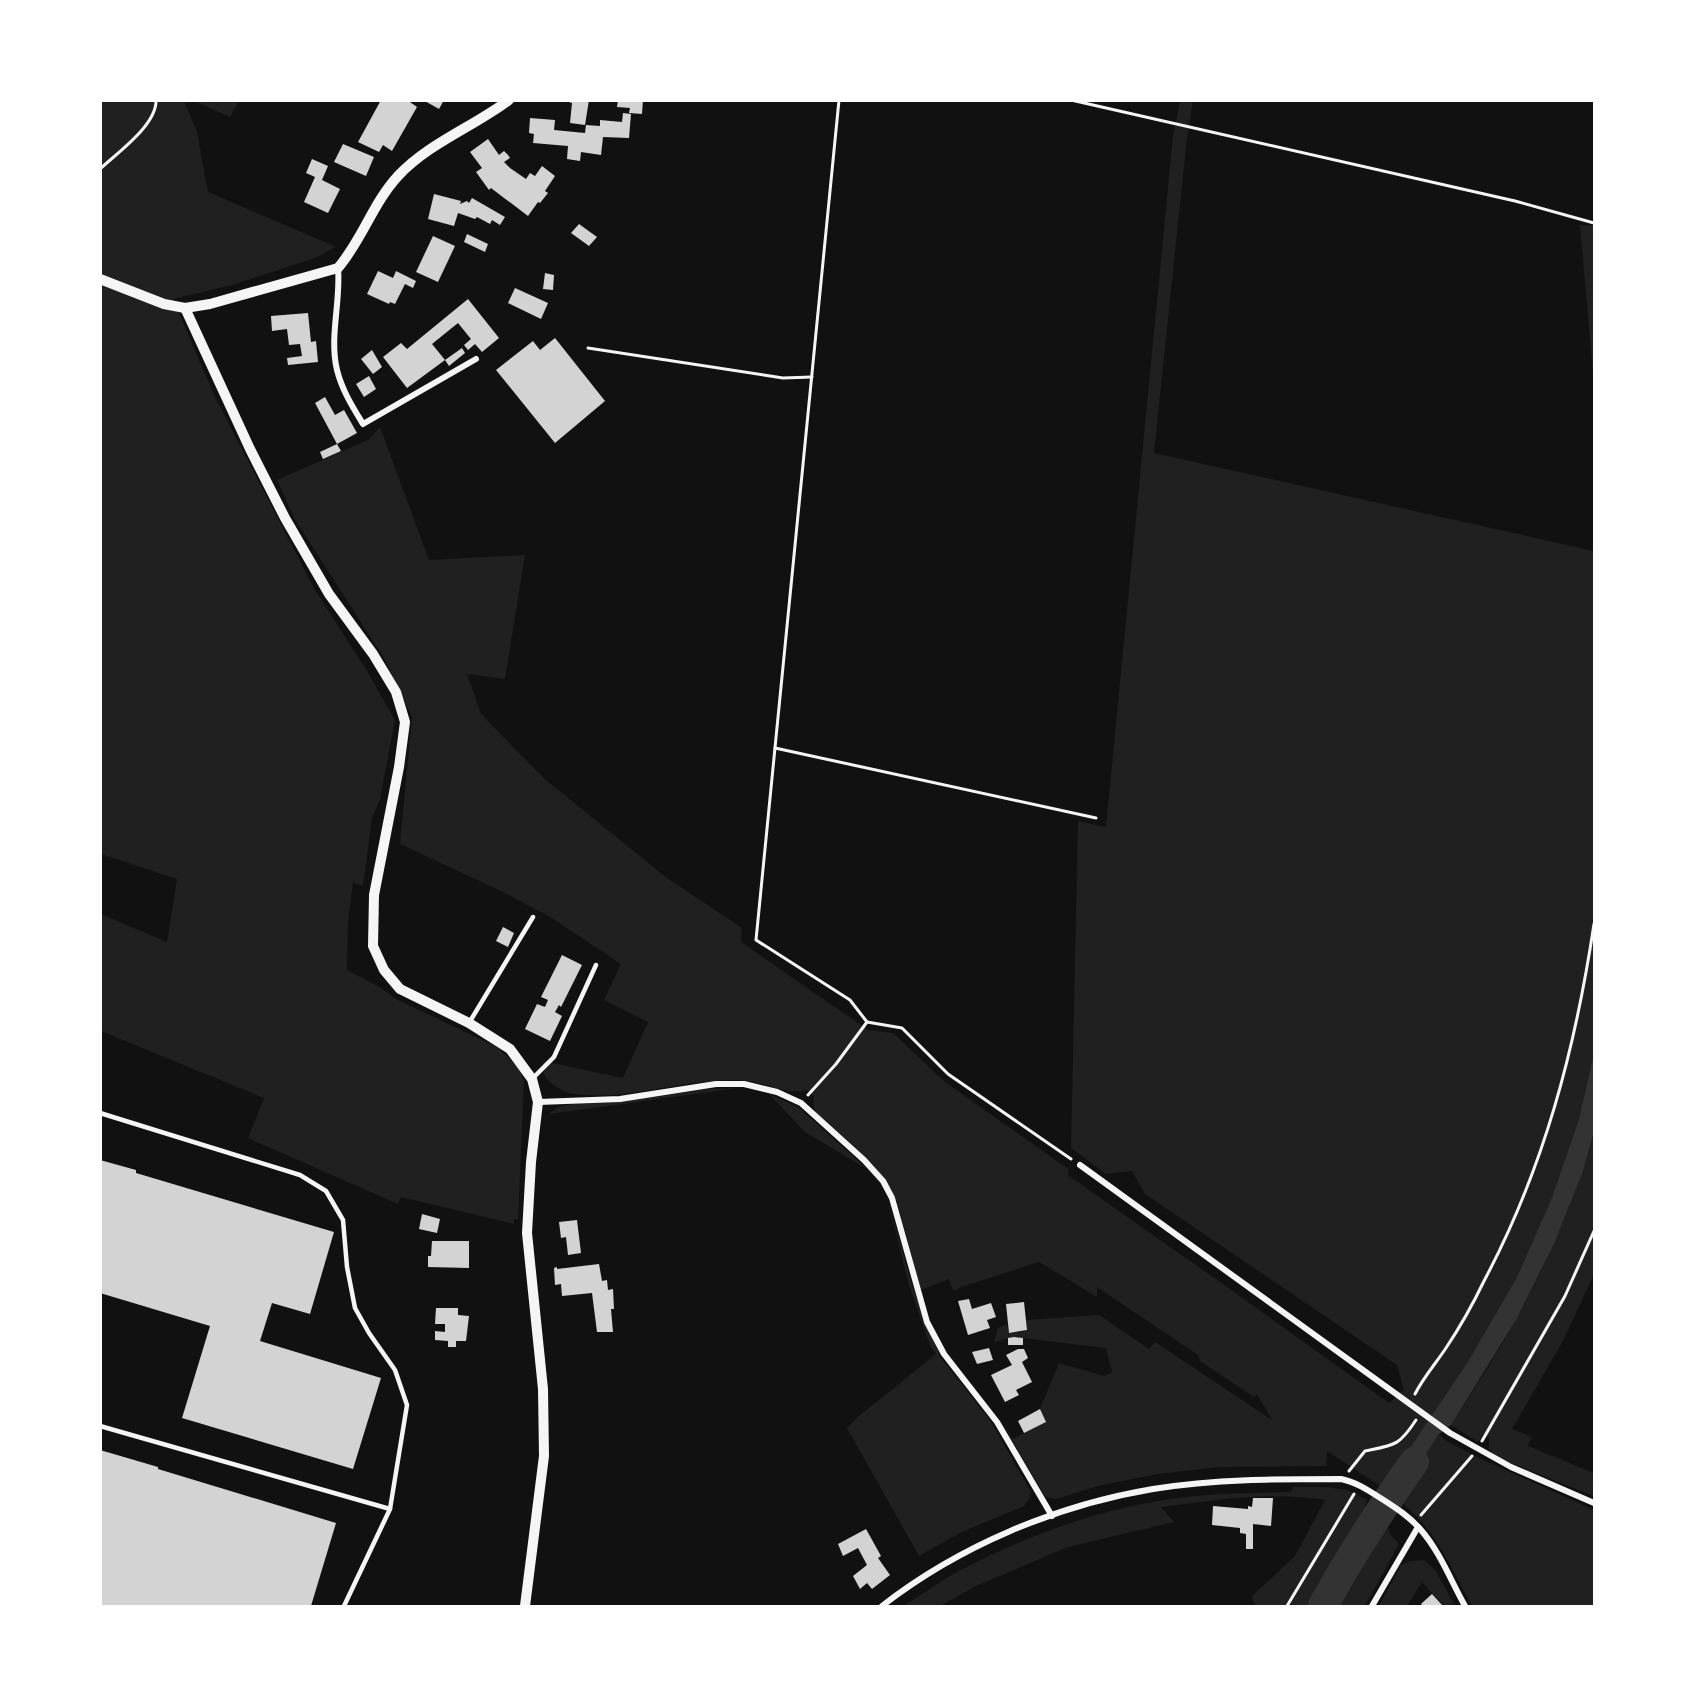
<svg xmlns="http://www.w3.org/2000/svg" width="1695" height="1707" font-family="Barlow,sans-serif">
<style>
.green{fill:#202020}
.water{fill:#333}
.lines{fill:none;stroke-linecap:round;stroke-linejoin:round}
.river{stroke:#333;stroke-width:30}
.building{fill:#d3d3d3}
.path{stroke:#f5f5f5;stroke-width:3}
.service{stroke:#f5f5f5;stroke-width:4.5}
.minor{stroke:#f5f5f5;stroke-width:6}
.tertiary{stroke:#f5f5f5;stroke-width:10}
</style>
<rect width="100%" height="100%" fill="#111"/>
<g class="green">
<polygon points="101,101 184,101 197,132 208,192 336,247 315,258 232,285 173,299 215,397 315,590 367,671 395,720 380,799 372,818 363,886 353,882 348,922 347,970 381,988 396,999 497,1047 518,1067 524,1081 518,1220 514,1219 514,1224 401,1197 398,1204 248,1138 264,1098 101,1031 101,914 167,942 177,879 101,854"/>
<polygon points="194,101 239,100 239,101 230,117"/>
<path d="M1180,101H1193L1187,138L1154,453L1594,551V1053L1579,1119L1551,1200L1516,1279L1467,1363L1383,1488L1327,1451L1326,1466L1218,1467L1158,1474L1102,1485L1056,1499L1046,1497L1040,1488L996,1412L1013,1439L1046,1422L1040,1409L1059,1363L1104,1376L1112,1372L1106,1348L1013,1337L994,1342L998,1328L1007,1324L1009,1333L1027,1331L1026,1320L1099,1315L1149,1349L1155,1342L1272,1420L1257,1394L1254,1397L1200,1361L1198,1355L1097,1287V1297L1039,1262L958,1288V1290H953L949,1279L921,1290L897,1202C881,1165 846,1139 816,1113L813,1104L814,1096L806,1090C783,1096 762,1080 739,1080C683,1078 629,1101 574,1094C565,1093 547,1083 544,1074C543,1071 544,1064 543,1061L623,1078L648,1022L604,1000L621,964L550,917L503,892L400,844L412,717L384,658L294,518L277,480L368,440L380,427L429,560L525,555L505,679L467,674L481,714L546,780L667,878L742,928L741,942L868,1030L893,1033L944,1081L1068,1169L1069,1176L1230,1289L1389,1403L1404,1390L1397,1365L1145,1194L1132,1171L1106,1174L1071,1148L1078,821L1106,827L1173,136Z"/>
<polygon points="1580,225 1594,226 1594,385"/>
<polygon points="738,1088 549,1114 558,1107 571,1104 619,1102 710,1089"/>
<polygon points="769,1094 798,1107 867,1169 805,1132"/>
<path d="M1594,1132V1274L1563,1341L1512,1429L1532,1437L1528,1446L1594,1473V1496L1496,1457L1489,1449V1437L1483,1435L1478,1442L1451,1425C1473,1390 1497,1355 1516,1319C1549,1259 1576,1197 1594,1132Z"/>
<polygon points="887,1196 912,1285 926,1324 941,1358 990,1420 1031,1492 1029,1499 1024,1506 962,1532 919,1556 847,1428 859,1416 936,1354 930,1345 909,1285"/>
<path d="M1439,1434L1445,1440L1477,1457L1594,1510V1606H1472C1451,1567 1434,1526 1397,1499Z"/>
<path d="M1293,1487H1326L1347,1490L1367,1500L1365,1505L1370,1507L1322,1582L1311,1606H1254L1255,1604L1251,1597L1295,1556L1325,1500C1272,1491 1215,1500 1161,1507L1174,1522L1068,1547L976,1586L940,1606H903C921,1595 939,1582 957,1572C1031,1533 1112,1504 1195,1496C1227,1493 1259,1493 1291,1492Z"/>
<polygon points="1385,1518 1390,1534 1399,1544 1365,1606 1332,1606"/>
<polygon points="1424,1560 1436,1571 1455,1606 1444,1606 1422,1582 1407,1606 1379,1606 1401,1565 1410,1561"/>
</g>
<g class="water">
<polygon points="1594,1053 1594,1132 1582,1174 1554,1244 1516,1320 1451,1425 1439,1434 1397,1499 1383,1488 1467,1363 1516,1279 1551,1200 1579,1119"/>
<polygon points="1370,1507 1385,1518 1332,1606 1311,1606 1322,1582"/>
</g>
<g class="lines">
<path class="river" d="M1323,1606C1350,1556 1381,1509 1414,1462"/>
</g>
<g class="building">
<polygon points="381,100 407,100 417,107 392,151 383,145 379,152 358,142"/>
<polygon points="423,100 444,100 439,109"/>
<polygon points="563,100 589,100 585,125 570,123 572,103"/>
<polygon points="618,100 643,100 642,114 629,113 630,108 617,107"/>
<polygon points="623,113 631,114 629,138 603,137 601,155 581,152 580,161 567,159 568,146 533,143 534,134 529,133 530,118 555,120 554,130 585,133 586,125 600,126 600,120 622,122"/>
<polygon points="488,139 499,155 504,151 508,155 510,158 504,162 510,168 526,179 530,173 535,176 542,166 555,176 545,191 548,193 540,203 538,202 528,216 491,188 489,190 476,172 482,168 470,152"/>
<polygon points="343,144 374,157 366,176 334,162"/>
<polygon points="312,159 328,166 322,180 340,189 328,213 304,202 315,177 306,173"/>
<polygon points="434,194 461,201 460,204 467,201 469,203 472,198 505,217 500,225 492,220 490,224 477,217 475,219 458,213 454,226 428,219"/>
<polygon points="579,224 597,237 589,246 571,233"/>
<polygon points="467,234 488,244 485,252 464,242"/>
<polygon points="433,236 455,246 438,282 416,272"/>
<polygon points="378,271 393,278 396,271 416,281 413,288 405,284 395,304 390,302 389,304 367,294"/>
<polygon points="545,273 554,275 553,290 543,289"/>
<polygon points="515,288 548,303 541,319 508,303"/>
<polygon points="468,299 499,338 482,352 475,344 468,350 464,345 471,339 458,323 432,344 445,360 462,348 465,353 449,366 445,360 407,388 383,357 401,343 407,349"/>
<polygon points="308,313 311,342 316,341 318,362 288,365 287,358 302,356 300,344 289,345 287,329 272,331 271,316"/>
<polygon points="555,338 605,401 555,443 496,370 533,341 540,350"/>
<polygon points="372,350 382,367 373,374 361,359"/>
<polygon points="369,376 376,389 364,397 356,384"/>
<polygon points="325,397 335,415 344,410 357,433 337,444 315,403"/>
<polygon points="337,444 341,451 323,459 320,452"/>
<polygon points="503,927 514,933 508,947 496,941"/>
<polygon points="562,955 582,965 561,1007 559,1005 555,1012 562,1016 550,1041 525,1029 537,1004 545,1007 548,1000 541,997"/>
<polygon points="100,1160 136,1170 136,1173 334,1232 310,1314 272,1303 260,1341 381,1378 353,1469 182,1418 210,1326 100,1293"/>
<polygon points="422,1214 440,1219 437,1233 419,1229"/>
<polygon points="577,1220 581,1253 568,1255 566,1237 561,1238 559,1222"/>
<polygon points="432,1241 469,1241 469,1268 428,1267 428,1256 431,1256"/>
<polygon points="599,1264 602,1281 607,1280 608,1290 613,1289 614,1309 611,1309 613,1332 597,1332 592,1293 562,1296 561,1284 555,1285 554,1268 557,1267 557,1269"/>
<polygon points="969,1299 972,1309 991,1303 996,1317 987,1320 990,1328 968,1335 958,1301"/>
<polygon points="1024,1302 1027,1330 1009,1333 1006,1304"/>
<polygon points="436,1308 458,1308 458,1315 469,1316 466,1341 456,1341 456,1347 448,1347 448,1341 435,1340 435,1331 445,1332 445,1324 435,1324"/>
<polygon points="1014,1337 1023,1338 1023,1345 1008,1345 1008,1338"/>
<polygon points="989,1348 993,1360 977,1364 972,1352"/>
<polygon points="1018,1349 1024,1349 1028,1358 1022,1362 1032,1382 1016,1390 1019,1395 1005,1402 991,1375 1012,1365 1006,1355"/>
<polygon points="1040,1409 1046,1422 1024,1433 1018,1421"/>
<polygon points="100,1450 158,1467 158,1469 336,1523 311,1606 100,1606"/>
<polygon points="1253,1498 1273,1498 1271,1526 1253,1524 1253,1549 1246,1549 1246,1534 1240,1533 1240,1528 1212,1525 1213,1506 1248,1509 1248,1506 1252,1507"/>
<polygon points="866,1529 881,1556 878,1558 890,1575 872,1589 867,1583 860,1589 853,1576 867,1565 858,1548 843,1556 838,1544"/>
<polygon points="1432,1594 1442,1605 1439,1606 1423,1606 1421,1604"/>
</g>
<g class="lines">
<g class="path">
<polyline points="839,100 756,940 850,1000 867,1022"/>
<polyline points="1071,100 1515,201 1594,223"/>
<path d="M100,169C117,153 157,125 156,100"/>
<polyline points="588,348 783,378 812,377"/>
<polyline points="775,748 1096,818"/>
<polyline points="808,1095 836,1064 867,1022 902,1028 948,1074 1071,1159"/>
<path d="M1415,1394C1423,1378 1436,1363 1446,1348C1460,1327 1473,1304 1484,1281C1544,1168 1575,1050 1594,924"/>
<polyline points="1482,1441 1565,1296 1594,1231"/>
<path d="M1349,1471L1365,1451C1395,1445 1399,1446 1416,1420"/>
<polyline points="1421,1515 1472,1456"/>
<polyline points="1287,1606 1354,1494"/>
</g>
<g class="service">
<polyline points="469,1023 533,917"/>
<polyline points="532,1079 554,1057 596,965"/>
<polyline points="100,1113 300,1175 326,1191 343,1220 347,1267 355,1308 369,1333 395,1370 407,1405 390,1509 344,1606"/>
<polyline points="100,1426 390,1509"/>
</g>
<g class="minor">
<path d="M338,268C341,301 329,337 337,370C342,390 352,406 363,424L476,359"/>
<polyline points="538,1102 620,1099 716,1084 744,1084 777,1092 801,1103 864,1160 883,1181 892,1198 927,1322 944,1354 997,1422 1052,1516"/>
<polyline points="1080,1165 1450,1433 1511,1467 1594,1503"/>
<path d="M882,1606C959,1546 1057,1505 1153,1489C1215,1479 1278,1479 1341,1479C1356,1482 1368,1490 1382,1499C1396,1508 1410,1517 1421,1530C1440,1552 1451,1581 1465,1606"/>
<polyline points="1372,1606 1418,1527"/>
</g>
<g class="tertiary">
<path d="M100,279L164,304L185,308L210,304L338,268C362,240 373,203 398,176C429,143 473,127 509,100"/>
<polyline points="185,308 250,449 285,518 329,594 373,654 396,692 405,722 399,767 374,895 373,946 384,970 400,989 469,1023 510,1049 532,1079 538,1102 531,1162 527,1233 543,1389 544,1456 525,1606"/>
</g>
</g>
<rect width="1695" height="1707" fill="none" stroke="#ffffff" stroke-width="204"/>
</svg>
